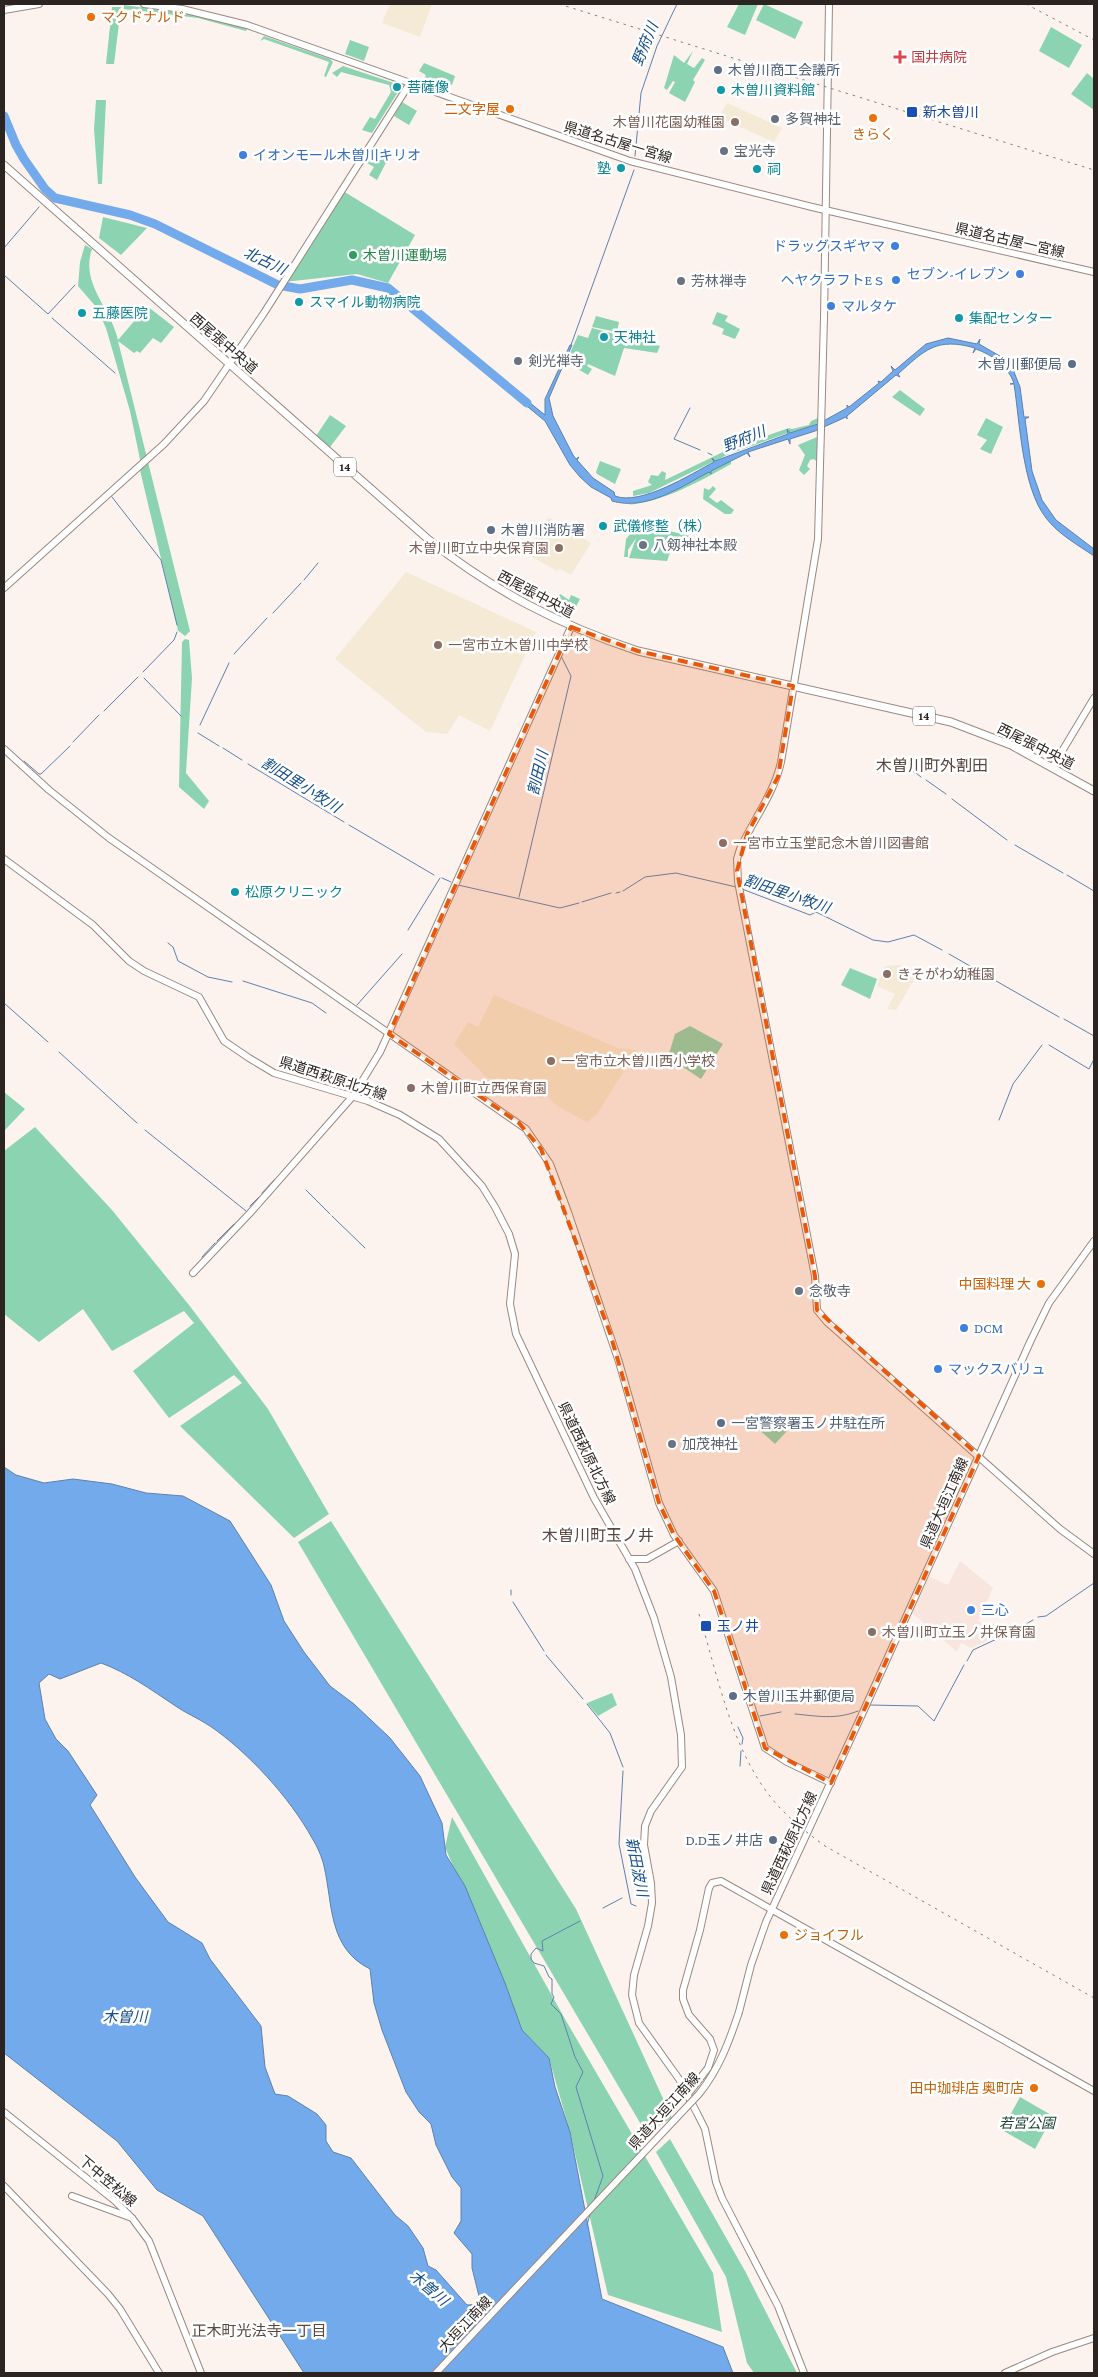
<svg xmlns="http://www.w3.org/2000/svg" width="1098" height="2377" font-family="'Crimson Pro','Noto Sans JP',serif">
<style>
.built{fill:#f8e5de}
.education{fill:#f4ead5}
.green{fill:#8cd4b1}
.water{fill:#72aaeb;stroke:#5d82ae;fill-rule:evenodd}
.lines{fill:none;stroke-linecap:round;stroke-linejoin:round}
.stream{stroke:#5d82ae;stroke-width:1}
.river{stroke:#72aaeb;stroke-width:9}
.secondary-casing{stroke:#9c887f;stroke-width:8}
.primary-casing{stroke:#9c887f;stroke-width:9}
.secondary{stroke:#fff;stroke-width:6}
.primary{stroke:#fff;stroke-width:7}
.rail{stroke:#857d79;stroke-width:1;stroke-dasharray:2.5 5;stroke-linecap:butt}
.secondary-bridge-casing{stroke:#9c887f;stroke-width:8;stroke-linecap:butt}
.secondary-bridge{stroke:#fff;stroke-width:6}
.marked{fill:#e8590c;fill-opacity:0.2;stroke:#e8590c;stroke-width:4;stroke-dasharray:10 6;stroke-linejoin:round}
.food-dot{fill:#e8710a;stroke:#fff;stroke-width:2}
.health-dot{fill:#e0444e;stroke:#fff;stroke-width:2}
.service-dot{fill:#5c6f8a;stroke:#fff;stroke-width:2}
.culture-dot{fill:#0f9aa8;stroke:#fff;stroke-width:2}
.transit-dot{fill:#1a4fb4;stroke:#fff;stroke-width:2}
.worship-dot{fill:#6b7280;stroke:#fff;stroke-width:2}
.education-dot{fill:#8d6e63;stroke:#fff;stroke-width:2}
.shop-dot{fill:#3f7fe0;stroke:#fff;stroke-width:2}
.leisure-dot{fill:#2e9e5b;stroke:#fff;stroke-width:2}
.labels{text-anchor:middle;stroke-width:5;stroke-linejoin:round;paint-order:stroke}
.shield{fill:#fff;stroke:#6b6663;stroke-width:1}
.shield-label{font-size:12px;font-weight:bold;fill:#2c2420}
.food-label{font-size:14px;fill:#c56008;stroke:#fff;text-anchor:end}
.health-label{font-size:14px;fill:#be3a42;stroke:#fff;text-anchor:start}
.service-label{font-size:14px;fill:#4e5e75;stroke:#fff;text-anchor:start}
.culture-label{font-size:14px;fill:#0d838f;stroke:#fff;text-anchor:start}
.transit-label{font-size:14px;fill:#164399;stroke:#fff;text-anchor:start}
.worship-label{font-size:14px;fill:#5b616d;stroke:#fff;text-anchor:start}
.education-label{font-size:14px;fill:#785e54;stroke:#fff;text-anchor:start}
.street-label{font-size:14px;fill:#2c2420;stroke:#fff}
.shop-label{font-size:14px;fill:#366cbe;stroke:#fff;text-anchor:start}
.leisure-label{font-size:14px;fill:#27864d;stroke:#fff;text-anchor:start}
.park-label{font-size:14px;font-style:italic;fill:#1a4331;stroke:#fff}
.water-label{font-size:15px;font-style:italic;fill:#154e89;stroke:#fff}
.neighbourhood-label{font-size:15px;fill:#5a4840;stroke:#fff}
.quarter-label{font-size:16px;fill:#5a4840;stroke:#fff}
</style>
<rect width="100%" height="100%" fill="#fcf3ef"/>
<polygon class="built" points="960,1561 993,1588 978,1621 1002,1634 971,1648 961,1643 957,1652 912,1613 928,1576 948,1585"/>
<g class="education">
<polygon points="390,4 432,4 420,37 382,23"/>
<polygon points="727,103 782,128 774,142 722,119 720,115"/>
<polygon points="550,518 591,543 571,575 560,569 557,571 527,554 547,519"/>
<polygon points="406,572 536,632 490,731 459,715 447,734 426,732 335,659"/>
<polygon points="898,965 919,971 896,1010 887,1009 895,994 877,986 885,966"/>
<polygon points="494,995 618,1048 637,1050 597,1114 587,1122 557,1106 545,1094 542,1099 525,1091 527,1082 515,1088 497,1077 495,1081 486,1077 454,1044 468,1022 478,1027"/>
</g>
<g class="green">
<polygon points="739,4 758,4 745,35 727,27"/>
<polygon points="764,4 803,22 795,39 756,20"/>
<polygon points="124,5 196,15 247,29 246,31 198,18 124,9"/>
<polygon points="112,7 121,7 114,64 106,64"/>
<polygon points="1051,27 1082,45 1069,68 1039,51"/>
<polygon points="264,36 330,59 333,62 326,77 324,76 329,62 264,39 260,41"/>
<polygon points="350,40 369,47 364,61 345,54"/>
<polygon points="693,51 687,64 694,68 702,58 705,60 693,80 695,82 685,102 669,93 675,82 673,81 667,90 664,88 674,55 684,63"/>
<polygon points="424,63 455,76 452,85 434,78 431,87 421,85 426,75 419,71"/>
<polygon points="343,66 394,83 398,92 372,133 362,130 370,117 375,119 391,92 389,85 341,72 337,77 332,73"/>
<polygon points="1087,73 1094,79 1094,110 1071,94"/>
<polygon points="96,100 106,100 102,184 98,184 94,129"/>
<polygon points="402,102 417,111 409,125 394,116"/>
<polygon points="373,148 389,157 377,180 369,175 374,167 365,162"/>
<polygon points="343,191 415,235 388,283 357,274 284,282"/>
<polygon points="103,217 147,228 121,255 99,238"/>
<path d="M85,245L92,249C80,284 111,307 118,340L147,306L174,327L161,343L153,338L140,353L137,351L134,353L118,341L190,631L185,636L176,629L178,630L139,466L141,464L130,411L106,328L97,308L78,286L80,262Z"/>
<polygon points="717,312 728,316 725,321 740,329 735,339 722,334 724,329 712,324"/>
<polygon points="596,316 619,322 617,332 592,327"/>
<polygon points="592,328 660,346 657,353 624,348 615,376 588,364 587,366 592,369 588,375 566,362 578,335 588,338"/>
<polygon points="900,390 925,409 920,416 892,397"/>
<polygon points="330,415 346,426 327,451 314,439"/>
<polygon points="818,418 818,424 789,433 788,429 788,433 732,453 733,447 789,428 792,429 809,425 811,421"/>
<polygon points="986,418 1003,427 991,454 980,449 987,440 977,435"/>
<polygon points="817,437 817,462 814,459 810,460 807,466 810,469 804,475 799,470 805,455 798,445"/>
<polygon points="725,451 729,454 649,493 633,496 633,491 652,485 648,482 651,475 658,476 662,471 666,473 665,480"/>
<path d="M731,460V464C698,482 666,501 628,505L663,495Z"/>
<polygon points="600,461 621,469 615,484 597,474 596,472"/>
<polygon points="713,486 716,489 709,497 717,503 721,500 734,510 731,514 725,514 703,499 704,488 709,490"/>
<polygon points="636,527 653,527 690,536 686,548 683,547 682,552 671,550 667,561 629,558 636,538 628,550 628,557 624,557 626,539"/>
<polygon points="560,594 569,600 571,595 580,599 570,618 553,609"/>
<polygon points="185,639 189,640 192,678 186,773 209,801 204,809 179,787 182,642"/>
<polygon points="850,968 877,979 870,999 841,985"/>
<polygon points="690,1026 723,1044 701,1079 668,1057 675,1034"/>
<polygon points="4,1092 25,1109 4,1131"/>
<polygon points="35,1127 112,1210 189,1305 268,1409 329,1514 294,1538 180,1426 242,1383 234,1375 169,1418 133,1371 194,1323 184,1311 112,1351 83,1309 39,1342 4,1314 4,1151"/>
<polygon points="765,1419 787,1431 775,1444 756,1427"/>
<polygon points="331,1521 576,1909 672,2118 646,2133 298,1542"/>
<polygon points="612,1693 617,1705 598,1716 587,1703"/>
<polygon points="452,1817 565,2019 713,2273 722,2332 608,2295 570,2132 549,2058 522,2030 445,1847"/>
<polygon points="1020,2097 1053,2116 1035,2149 1002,2130"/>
<polygon points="670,2139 745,2271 797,2373 754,2373 747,2363 726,2277 656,2152"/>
</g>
<g class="water">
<path d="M948,338L977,344L980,339L979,344L1005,359L1014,370L1018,368L1014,372L1020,387L1024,417H1029L1025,419L1032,471L1042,500L1056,520L1094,549V556C1078,545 1058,534 1046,518C1022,487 1020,423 1014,384H1010L1014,383C1007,365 994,356 976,349L973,353L975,348C936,337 925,350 898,374L900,377L896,375L847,416V419L846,417L815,431L790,439V444L788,439L748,452L750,457L747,453L711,471V474L709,472C681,487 646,511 612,501L611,498L591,487L580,477L570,465L545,421L517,398L519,394L545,415V399L570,345H572L549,398L553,416L573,455L576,459L579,457L577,460L593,478L614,492L615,496C641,506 691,474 714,462L712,458L715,461L788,434L787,429L790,433L818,424L847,408V405L849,407L879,383L878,381L881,382L893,371L891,366L895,370L926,344Z"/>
<path d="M4,1467L16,1475L44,1483L73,1479L112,1484L146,1493L183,1496L230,1521L271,1585L284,1621L304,1652L330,1686L354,1704L390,1738L420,1776L442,1823L446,1855L465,1886L505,1983L522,2030L549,2058L555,2087L570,2132L602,2299L723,2347L733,2373H304L203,2216L157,2190L117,2141L4,2053ZM101,1663C128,1673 150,1689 174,1705C185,1713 198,1718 210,1726C248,1752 290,1798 312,1838C317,1846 322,1857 324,1866C333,1905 328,1948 370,1969L374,2003L382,2030L406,2092L419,2112L431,2124L436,2145L452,2177L461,2188V2221L454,2233L472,2254V2268L481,2304L467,2305L436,2270L428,2266L423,2248L408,2226L395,2215L351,2158L333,2152L326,2141V2125L317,2114L288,2096L275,2094L265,2067L261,2026L210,1959L202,1943L168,1922L135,1877L90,1805L97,1795L68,1751L56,1739L45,1719L39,1683L49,1674L60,1679Z"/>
</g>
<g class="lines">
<g class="stream">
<polyline points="635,156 641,93 657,46 677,4"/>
<polyline points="4,248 39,207"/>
<polyline points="4,275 48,314 75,285"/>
<polyline points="52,318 115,373"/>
<polyline points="571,345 634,170"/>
<polyline points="690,408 674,439 700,450"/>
<polyline points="708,453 712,455"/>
<polyline points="112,497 161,560 177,625"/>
<polyline points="304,580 318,563"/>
<polyline points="273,613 301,583"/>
<polyline points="234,654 267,618"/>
<polyline points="143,672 174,640 177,632"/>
<polyline points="144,678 181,716"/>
<polyline points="104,711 138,677"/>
<polyline points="200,725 229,663"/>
<polyline points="198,733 219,746"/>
<polyline points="73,742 99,715"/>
<polyline points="223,748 242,760"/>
<polyline points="24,761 39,774 41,774 70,746"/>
<polyline points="248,764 344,822"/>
<polyline points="912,770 921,777"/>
<polyline points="926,780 946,794"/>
<polyline points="952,799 1007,840"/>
<polyline points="349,825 434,875"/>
<polyline points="1015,845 1063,873"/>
<polyline points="1067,875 1094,891"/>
<polyline points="442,878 451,882"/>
<polyline points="458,885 560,908 579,903"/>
<polyline points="742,889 810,915 816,912 873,940 888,942 914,935 942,950"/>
<polyline points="623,891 645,877 676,873 736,887"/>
<polyline points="616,893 620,892"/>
<polyline points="519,897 571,676 561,656"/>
<polyline points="582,902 611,893"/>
<polyline points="408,930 440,878"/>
<polyline points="168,943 173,947 178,961 208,977 232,982"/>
<polyline points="949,954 1059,1017"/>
<polyline points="243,981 312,1003 326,1013"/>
<polyline points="4,1003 48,1042"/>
<polyline points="357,1005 402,954"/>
<polyline points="1064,1019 1094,1036"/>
<polyline points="1049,1045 1089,1069 1094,1059"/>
<polyline points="59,1052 137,1123"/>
<polyline points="999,1120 1013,1084 1042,1045"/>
<polyline points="145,1130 246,1211"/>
<polyline points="306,1190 330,1214"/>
<polyline points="262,1193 275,1179"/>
<polyline points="250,1206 259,1197"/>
<polyline points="332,1216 365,1248"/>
<polyline points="217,1241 234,1224"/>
<polyline points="202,1257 215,1243"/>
<polyline points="511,1590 511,1595"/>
<polyline points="513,1602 544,1651"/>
<polyline points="1038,1617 1046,1616 1094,1583"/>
<polyline points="546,1655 583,1699"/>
<polyline points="967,1661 973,1650 1016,1630 1033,1620"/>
<polyline points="587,1704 610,1733 623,1767"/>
<polyline points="870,1705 918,1706 934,1721 964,1665"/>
<path d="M795,1714C817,1716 836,1720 858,1711"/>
<polyline points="760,1716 781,1712"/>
<polyline points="738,1727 743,1738 742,1744"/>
<polyline points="740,1766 741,1751"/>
<polyline points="623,1771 619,1844 631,1904 636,1906"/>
<polyline points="603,1908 622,1898"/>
<polyline points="580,1921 542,1941 543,1951 536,1948 531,1954 531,1959 534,1963 544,1966 549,1977 552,1979 552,1994 554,1997 551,2004 561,2014 575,2057 583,2072 576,2087 603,2176 594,2201"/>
<polyline points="587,2225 590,2214"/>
</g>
<polyline class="river" points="4,116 16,145 24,159 45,189 55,198 130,215 155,224 278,285 300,289 352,280 388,288 527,403"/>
<defs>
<g id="secondary">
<polyline points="144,4 182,9 247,25 630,161 812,207 1094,272"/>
<path d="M829,4L824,318L818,539L781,762C774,794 753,820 740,849L737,859L738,882L815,1276L817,1310L827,1322L1060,1529L1094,1554"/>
<polyline points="4,10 39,4"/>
<polyline points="4,588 164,444 204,401 264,313 410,83"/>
<polyline points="4,749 49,790 109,838 526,1129 550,1164 568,1212 619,1362 659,1503 674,1535 714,1591 765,1748 787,1762 831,1783"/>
<polyline points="1052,768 1094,698"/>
<polyline points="4,859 93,925 129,961 144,971 199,997 224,1041 249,1058 274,1073 368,1101 400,1115 439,1139 482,1186 495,1207 509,1234 515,1254 510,1304 516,1334 594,1498 635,1569 654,1618 671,1677 681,1735 682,1767 651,1811 645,1826 644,1845 651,1883 652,1903 648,1926 634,1975 632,1995 639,2023 679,2079 697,2113 705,2129 716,2182 722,2198 778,2306 804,2373"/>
<polyline points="193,1273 250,1213 353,1096 380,1052 571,627"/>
<polyline points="629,1559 647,1559 679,1541"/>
<polyline points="739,2012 751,1965 766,1922 864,1710 1031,1340 1049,1303 1094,1241"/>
<polyline points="688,2094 708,2068 714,2050 710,2039 689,2015 683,1999 683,1990 700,1930 709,1888 712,1883 721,1881 1094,2091"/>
<polyline points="4,2112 115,2201 132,2218 149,2241 201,2373"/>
<polyline points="4,2186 108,2294 120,2309 159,2373"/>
<polyline points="72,2196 132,2218"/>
<polyline points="436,2373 513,2291"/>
<polyline points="1005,2373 1052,2352 1094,2338"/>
</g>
<path id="primary" d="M4,165L429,540C494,591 559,625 638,651L951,722L1011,745L1094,791"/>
</defs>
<use href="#secondary" class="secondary-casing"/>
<use href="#primary" class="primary-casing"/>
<use href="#secondary" class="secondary"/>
<use href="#primary" class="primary"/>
<g class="rail">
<polyline points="559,4 1094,170"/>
<polyline points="1026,4 1094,40"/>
<path d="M699,1614C718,1676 731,1749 773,1800C788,1818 806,1832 825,1846L1094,1998"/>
</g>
<defs>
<path id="secondary-bridge" d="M513,2291L699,2094C719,2069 729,2042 739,2012"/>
</defs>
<use href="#secondary-bridge" class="secondary-bridge-casing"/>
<use href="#secondary-bridge" class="secondary-bridge"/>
</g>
<path class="marked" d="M571,627L638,651L793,686L778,777L747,834L737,871L815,1276L817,1310L979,1456L831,1783L765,1748L714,1591L674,1535L659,1503L610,1333L541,1149L519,1123L389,1034Z"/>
<g class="food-dot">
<circle cx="91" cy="17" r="5"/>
<circle cx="510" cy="109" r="5"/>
<circle cx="873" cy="118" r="5"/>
<circle cx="1041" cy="1284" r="5"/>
<circle cx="784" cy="1935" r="5"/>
<circle cx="1034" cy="2088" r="5"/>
</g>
<path class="health-dot" d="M897.5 49.5h5v5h5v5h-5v5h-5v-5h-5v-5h5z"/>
<g class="service-dot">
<circle cx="718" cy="70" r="5"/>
<circle cx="1072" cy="364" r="5"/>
<circle cx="491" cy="530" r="5"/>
<circle cx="721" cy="1423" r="5"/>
<circle cx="733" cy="1696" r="5"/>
<circle cx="773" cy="1840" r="5"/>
</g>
<g class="culture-dot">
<circle cx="397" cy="87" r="5"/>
<circle cx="721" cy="90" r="5"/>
<circle cx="621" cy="168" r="5"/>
<circle cx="757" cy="169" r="5"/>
<circle cx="299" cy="302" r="5"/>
<circle cx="82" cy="313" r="5"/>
<circle cx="959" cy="318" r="5"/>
<circle cx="604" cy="337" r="5"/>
<circle cx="603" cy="526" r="5"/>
<circle cx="235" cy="892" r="5"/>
</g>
<g class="transit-dot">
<rect x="906" y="106" width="12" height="12" rx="2.5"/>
<rect x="700" y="1620" width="12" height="12" rx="2.5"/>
</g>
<g class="worship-dot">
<circle cx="775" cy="119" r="5"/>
<circle cx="724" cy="151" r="5"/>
<circle cx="681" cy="281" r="5"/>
<circle cx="518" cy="361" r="5"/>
<circle cx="643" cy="545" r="5"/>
<circle cx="799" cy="1291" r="5"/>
<circle cx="672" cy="1444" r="5"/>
</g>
<g class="education-dot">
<circle cx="735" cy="122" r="5"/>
<circle cx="559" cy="548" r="5"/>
<circle cx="438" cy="645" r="5"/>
<circle cx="723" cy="843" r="5"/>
<circle cx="887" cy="974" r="5"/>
<circle cx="551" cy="1061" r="5"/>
<circle cx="411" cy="1088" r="5"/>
<circle cx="872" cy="1632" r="5"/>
</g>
<g class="shop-dot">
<circle cx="243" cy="155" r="5"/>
<circle cx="895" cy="246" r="5"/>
<circle cx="1020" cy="274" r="5"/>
<circle cx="896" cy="280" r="5"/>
<circle cx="831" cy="306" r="5"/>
<circle cx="964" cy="1328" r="5"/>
<circle cx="938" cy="1369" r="5"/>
<circle cx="971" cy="1610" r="5"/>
</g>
<circle class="leisure-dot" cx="353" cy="255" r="5"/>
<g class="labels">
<g class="shield">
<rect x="334" y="457.5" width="22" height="19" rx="4"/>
<rect x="913" y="706.5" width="22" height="19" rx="4"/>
</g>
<g class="shield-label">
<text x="345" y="471">14</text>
<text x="924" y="720">14</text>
</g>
<g class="food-label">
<text x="101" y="22" text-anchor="start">マクドナルド</text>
<text x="500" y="114">二文字屋</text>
<text x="873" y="139" text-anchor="middle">きらく</text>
<text x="1031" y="1289">中国料理 大</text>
<text x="794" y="1940" text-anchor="start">ジョイフル</text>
<text x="1024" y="2093">田中珈琲店 奥町店</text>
</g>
<g class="health-label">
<text x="911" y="62">国井病院</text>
</g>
<g class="service-label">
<text x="728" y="75">木曽川商工会議所</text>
<text x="1062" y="369" text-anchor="end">木曽川郵便局</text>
<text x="501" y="535">木曽川消防署</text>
<text x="731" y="1428">一宮警察署玉ノ井駐在所</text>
<text x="743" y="1701">木曽川玉井郵便局</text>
<text x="763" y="1845" text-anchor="end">D.D玉ノ井店</text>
</g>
<g class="culture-label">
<text x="407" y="92">菩薩像</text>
<text x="731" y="95">木曽川資料館</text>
<text x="611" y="173" text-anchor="end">塾</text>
<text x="767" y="174">祠</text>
<text x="309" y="307">スマイル動物病院</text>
<text x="92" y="318">五藤医院</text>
<text x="969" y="323">集配センター</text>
<text x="614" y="342">天神社</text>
<text x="613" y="531">武儀修整（株）</text>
<text x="245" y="897">松原クリニック</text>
</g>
<g class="transit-label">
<text x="923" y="117">新木曽川</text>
<text x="717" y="1631">玉ノ井</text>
</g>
<g class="worship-label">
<text x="785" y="124">多賀神社</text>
<text x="734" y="156">宝光寺</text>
<text x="691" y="286">芳林禅寺</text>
<text x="528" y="366">剣光禅寺</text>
<text x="653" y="550">八剱神社本殿</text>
<text x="809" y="1296">念敬寺</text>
<text x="682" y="1449">加茂神社</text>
</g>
<g class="education-label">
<text x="725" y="127" text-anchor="end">木曽川花園幼稚園</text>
<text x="549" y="553" text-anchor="end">木曽川町立中央保育園</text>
<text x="448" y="650">一宮市立木曽川中学校</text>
<text x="733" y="848">一宮市立玉堂記念木曽川図書館</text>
<text x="897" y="979">きそがわ幼稚園</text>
<text x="561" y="1066">一宮市立木曽川西小学校</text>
<text x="421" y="1093">木曽川町立西保育園</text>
<text x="882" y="1637">木曽川町立玉ノ井保育園</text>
</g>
<g class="street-label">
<text transform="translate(618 142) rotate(17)" y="5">県道名古屋一宮線</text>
<text transform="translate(1010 240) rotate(13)" y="5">県道名古屋一宮線</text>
<text transform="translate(224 343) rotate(41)" y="5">西尾張中央道</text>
<text transform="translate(536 594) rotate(28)" y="5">西尾張中央道</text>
<text transform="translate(1036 746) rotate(27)" y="5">西尾張中央道</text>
<text transform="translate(333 1078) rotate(18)" y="5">県道西萩原北方線</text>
<text transform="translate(587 1453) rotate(64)" y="5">県道西萩原北方線</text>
<text transform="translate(944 1503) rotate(-66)" y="5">県道大垣江南線</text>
<text transform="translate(789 1843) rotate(-65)" y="5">県道西萩原北方線</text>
<text transform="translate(664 2111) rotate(-48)" y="5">県道大垣江南線</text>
<text transform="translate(108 2181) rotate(40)" y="5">下中笠松線</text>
<text transform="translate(465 2324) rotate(-47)" y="5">大垣江南線</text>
</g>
<g class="shop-label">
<text x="253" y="160">イオンモール木曽川キリオ</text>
<text x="885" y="251" text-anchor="end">ドラッグスギヤマ</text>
<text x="1010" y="279" text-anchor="end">セブン-イレブン</text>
<text x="886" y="285" text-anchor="end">ヘヤクラフトEｓ</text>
<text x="841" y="311">マルタケ</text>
<text x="974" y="1333">DCM</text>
<text x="948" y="1374">マックスバリュ</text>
<text x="981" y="1615">三心</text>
</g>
<g class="leisure-label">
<text x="363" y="260">木曽川運動場</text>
</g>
<g class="park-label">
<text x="1027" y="2128">若宮公園</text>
</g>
<g class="water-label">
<text transform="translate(645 44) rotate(-68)" y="5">野府川</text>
<text transform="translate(265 261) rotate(25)" y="5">北古川</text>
<text transform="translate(744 439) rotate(-22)" y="5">野府川</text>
<text transform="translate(538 773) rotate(-77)" y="5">割田川</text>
<text transform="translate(301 785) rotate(32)" y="5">割田里小牧川</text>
<text transform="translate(787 894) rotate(19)" y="5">割田里小牧川</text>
<text transform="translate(637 1867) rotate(79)" y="5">新田波川</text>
<text x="125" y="2022">木曽川</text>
<text transform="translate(429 2288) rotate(40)" y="5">木曽川</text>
</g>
<g class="neighbourhood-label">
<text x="259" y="2336">正木町光法寺一丁目</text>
</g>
<g class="quarter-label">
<text x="932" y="771">木曽川町外割田</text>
<text x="598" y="1541">木曽川町玉ノ井</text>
</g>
</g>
<rect width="1098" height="2377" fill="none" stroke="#2c2420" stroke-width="10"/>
</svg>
